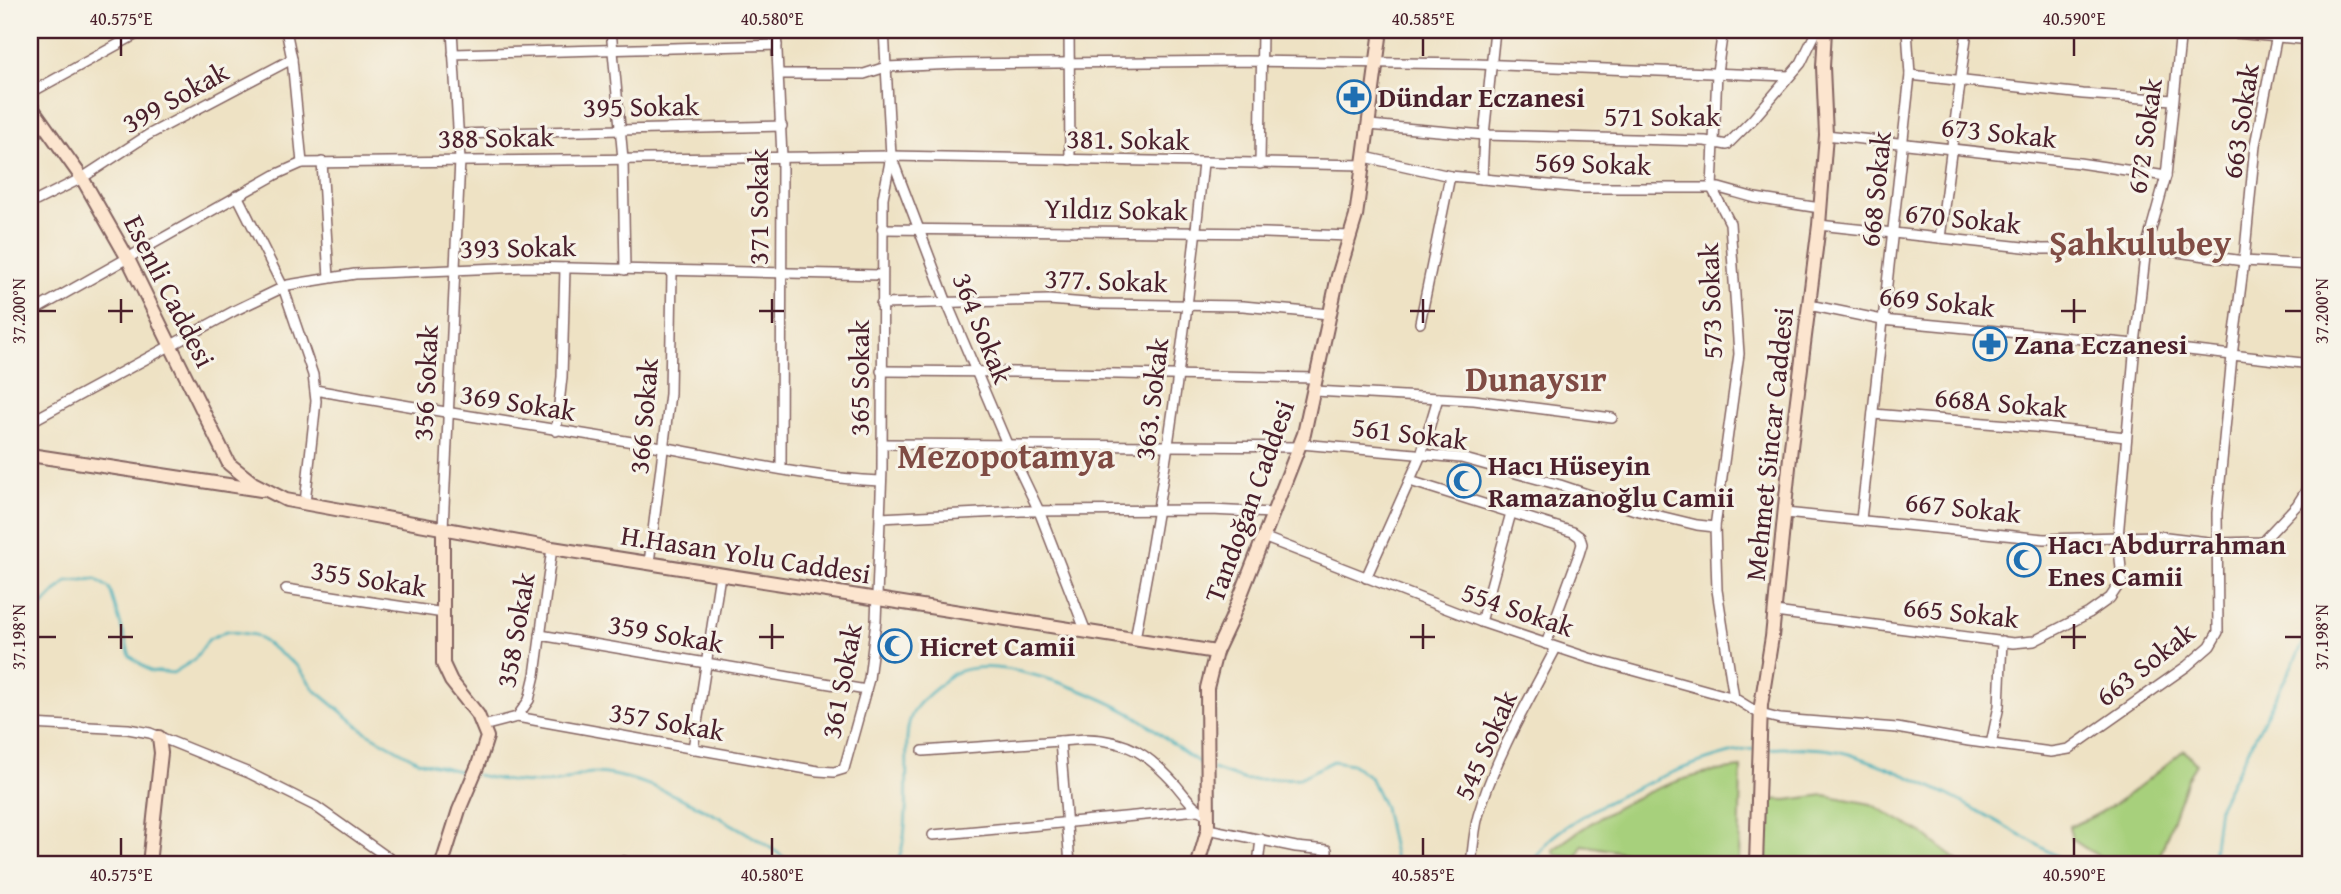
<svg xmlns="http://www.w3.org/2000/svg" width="2341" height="894" font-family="'Gentium Book Plus',serif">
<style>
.green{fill:#a7d07c;stroke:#787854;stroke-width:2}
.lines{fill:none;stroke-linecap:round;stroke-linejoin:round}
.stream{stroke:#3eaeb9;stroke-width:2.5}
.street-casing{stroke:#836361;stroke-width:12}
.secondary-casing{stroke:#836361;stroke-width:16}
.street{stroke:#fff;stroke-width:9}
.secondary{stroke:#fce5cf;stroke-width:12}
.ticks{fill:none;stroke:#4a1f2b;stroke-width:2.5}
.labels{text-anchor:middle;stroke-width:6;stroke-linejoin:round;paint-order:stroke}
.street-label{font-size:28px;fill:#4a1f2b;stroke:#f7f3e8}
.poi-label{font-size:28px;font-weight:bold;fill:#4a1f2b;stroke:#f7f3e8;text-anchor:start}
.district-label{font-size:35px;font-weight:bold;fill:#804c44;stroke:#f7f3e8}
.neatline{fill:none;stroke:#4a1f2b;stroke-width:2.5}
.ticks-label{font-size:18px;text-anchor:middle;fill:#4a1f2b}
</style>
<rect width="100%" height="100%" fill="#f7f3e8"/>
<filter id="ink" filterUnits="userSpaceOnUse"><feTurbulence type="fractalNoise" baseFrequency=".0143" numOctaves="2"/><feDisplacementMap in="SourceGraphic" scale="14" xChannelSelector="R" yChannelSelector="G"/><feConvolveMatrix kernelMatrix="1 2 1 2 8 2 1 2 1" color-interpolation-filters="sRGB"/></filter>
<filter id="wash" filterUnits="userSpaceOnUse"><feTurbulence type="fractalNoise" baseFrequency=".00686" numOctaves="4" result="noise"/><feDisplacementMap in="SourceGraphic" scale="28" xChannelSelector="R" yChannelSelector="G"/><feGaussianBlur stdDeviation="1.57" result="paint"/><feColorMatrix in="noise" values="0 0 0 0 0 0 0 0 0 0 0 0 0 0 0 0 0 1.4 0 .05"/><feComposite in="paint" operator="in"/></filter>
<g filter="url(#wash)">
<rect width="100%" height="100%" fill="#eee2c4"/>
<g class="green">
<path d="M2184,750L2196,764L2188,777L2157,864C2115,864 2106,864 2072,839L2069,826C2110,814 2151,777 2184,750Z"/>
<path d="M1741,768L1739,864H1688L1582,845L1577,858L1555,854L1553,850C1607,808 1672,774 1741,768Z"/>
<polygon points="1824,795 1871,804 1925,835 1961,864 1761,864 1761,799 1787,800"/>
</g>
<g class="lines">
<g class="stream">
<polyline points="30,612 39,609 67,581 96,579 110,589 130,656 150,671 173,673 194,660 209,639 227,631 255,635 297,666 315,690 366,732 418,761 471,774"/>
<path d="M1764,749C1790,747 1824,746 1849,754C1926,778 2001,823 2070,864"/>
<polyline points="1213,769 1245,780 1300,778 1333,761 1352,764 1370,777 1384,807 1396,864"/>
<path d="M477,775C502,781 532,785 558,782C570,781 582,772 594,773C650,774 748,830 793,864"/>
<path d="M896,864C910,844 906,765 907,738C908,711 919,702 939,686C942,682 947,678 951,675C994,650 1105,696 1143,721C1164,735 1181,753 1204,765"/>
<path d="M1532,864C1537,857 1541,848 1547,842C1580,808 1707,752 1754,749"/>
<polyline points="2212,864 2219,806 2311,629"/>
</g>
</g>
</g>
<g filter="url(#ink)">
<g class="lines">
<defs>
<g id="street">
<polyline points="286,30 292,59 302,163"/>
<polyline points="611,30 623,159 625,270"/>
<polyline points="776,30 782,157 781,468"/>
<polyline points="884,30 891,156 947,303 1007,444 1039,511 1086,632"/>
<polyline points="1069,30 1070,160"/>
<polyline points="1723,30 1717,72 1712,188 1730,223 1739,354 1715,527 1717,590 1734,698"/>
<polyline points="2203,30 2311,40"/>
<polyline points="453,54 777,45"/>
<polyline points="779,74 864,74 886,67 957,64 1245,61 1476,64 1789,76"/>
<polyline points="1910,75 2083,94 2173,100"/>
<polyline points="30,93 144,30"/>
<polyline points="1369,125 1484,135 1705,141 1727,145 1754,118 1801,63 1817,30"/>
<polyline points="459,134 782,126"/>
<polyline points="1826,135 2079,163 2166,176"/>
<polyline points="1365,157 1450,176 1582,188 1719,188 1755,198 1820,208"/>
<polyline points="322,162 329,278"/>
<polyline points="1260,164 1262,30"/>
<polyline points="1482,179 1484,135 1495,30"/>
<polyline points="237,195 283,287 313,375 316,401 305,503"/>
<polyline points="30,204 82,178 148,135 292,59"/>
<polyline points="1819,225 2042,249 2146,248 2244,261 2311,265"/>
<polyline points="882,229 1265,233 1350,236"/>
<polyline points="1940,238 1967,30"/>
<polyline points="881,304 1049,300 1099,304 1243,306 1329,314"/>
<polyline points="1809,305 1882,320 2135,344 2311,364"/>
<polyline points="30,313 275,175 302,163 891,156 1364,165"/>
<polyline points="1420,323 1450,176"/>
<polyline points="881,371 1018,372 1317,378"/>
<path d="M315,390C426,410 538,426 650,445C727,458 804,478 881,481"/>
<polyline points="1315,391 1474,400 1612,418"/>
<polyline points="1873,414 2035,427 2126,437"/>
<polyline points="30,422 234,311 288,285 355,274 525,267 881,275"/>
<polyline points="556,431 562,377 565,268"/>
<polyline points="882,444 1300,447"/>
<polyline points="1301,444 1461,458 1560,485 1635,510 1697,525 1715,527"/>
<polyline points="1410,481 1573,532 1580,537 1582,544 1579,554 1546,644"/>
<polyline points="1785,513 2044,539 2158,536 2217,543 2262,542 2297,505 2311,483"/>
<polyline points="880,518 1021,511 1211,510 1272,513"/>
<polyline points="1861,520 1910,75 1907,30"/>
<polyline points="443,528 460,160 452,30"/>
<polyline points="1263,537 1481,622 1589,658 1734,698 1760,714 1780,719 1897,728 1969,741 2051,752 2069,749 2187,666 2210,646 2218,632 2217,513 2232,356 2244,261 2255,145 2278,30"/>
<polyline points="649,563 670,394 672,271"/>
<polyline points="1366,578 1421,455 1438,398"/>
<polyline points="286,589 444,613"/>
<polyline points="1775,612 2013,643 2034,641 2089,613 2110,598 2122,580 2118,537 2135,344 2146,248 2166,176 2181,30"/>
<polyline points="1481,622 1511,513"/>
<polyline points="540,635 866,690"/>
<path d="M1135,639C1165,482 1187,323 1203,163"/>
<polyline points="517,717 529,700 535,675 552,548"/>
<polyline points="30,724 128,729 150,733 249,773 315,806 397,864"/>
<polyline points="483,726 517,717 818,771 834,772 844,769 869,679 876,621 882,469 883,198 891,156"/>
<polyline points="1060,741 1070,864"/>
<polyline points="1991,744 1999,706 2002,641"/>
<polyline points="693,749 720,575"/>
<path d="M923,751L1087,739C1128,740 1149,755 1176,785C1186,797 1194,809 1208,815"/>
<polyline points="1208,829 1296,847 1327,850 1327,864"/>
<polyline points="933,835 1198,810"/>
<polyline points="621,864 624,861"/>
<polyline points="1258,864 1261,839"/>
<path d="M1471,864C1473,848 1474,831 1478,816C1495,757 1528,702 1556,648"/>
</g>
<g id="secondary">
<polyline points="30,105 82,178 127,257 229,464 253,483 286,500 552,548 1216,652"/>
<polyline points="30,455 261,490"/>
<polyline points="149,864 161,753 159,737"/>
<polyline points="442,864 459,810 478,765 487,737 478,715 451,681 443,664 443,528"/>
<polyline points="1198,864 1208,829 1207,688 1216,652 1231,620 1304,434 1338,276 1356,216 1381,30"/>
<polyline points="1756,864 1761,705 1772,637 1791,447 1819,225 1826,135 1823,67 1825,30"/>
</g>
</defs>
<use href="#street" class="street-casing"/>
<use href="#secondary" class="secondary-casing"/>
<use href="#street" class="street"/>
<use href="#secondary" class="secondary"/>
</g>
</g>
<path class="ticks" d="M121,38V56M772,38V56M1423,38V56M2074,38V56M121,299V323M772,299V323M1423,299V323M2074,299V323M38,311H56M108,311H133M759,311H784M1410,311H1435M2061,311H2086M2285,311H2302M121,624V649M772,624V649M1423,624V649M2074,624V649M38,637H56M108,637H133M759,637H784M1410,637H1435M2061,637H2086M2285,637H2302M121,838V856M772,838V856M1423,838V856M2074,838V856"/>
<defs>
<symbol id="pharmacy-ring" viewBox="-11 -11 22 22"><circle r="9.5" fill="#f7f3e8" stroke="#1f6fb2" stroke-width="1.5"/><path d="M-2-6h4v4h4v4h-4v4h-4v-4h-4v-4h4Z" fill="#1f6fb2"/></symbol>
<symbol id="mosque-ring" viewBox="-11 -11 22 22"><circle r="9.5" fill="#f7f3e8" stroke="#1f6fb2" stroke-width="1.5"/><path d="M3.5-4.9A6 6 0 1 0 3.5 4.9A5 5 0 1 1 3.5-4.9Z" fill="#1f6fb2"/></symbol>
</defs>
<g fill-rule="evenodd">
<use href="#pharmacy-ring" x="1335" y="78" width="38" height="38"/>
<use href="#pharmacy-ring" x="1971" y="325" width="38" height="38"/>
<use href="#mosque-ring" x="1445" y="462" width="38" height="38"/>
<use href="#mosque-ring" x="2005" y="541" width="38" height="38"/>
<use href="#mosque-ring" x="876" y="627" width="38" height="38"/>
</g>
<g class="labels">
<g class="street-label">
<text transform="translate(175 97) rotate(-29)" y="10">399 Sokak</text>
<text transform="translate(641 106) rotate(-1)" y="10">395 Sokak</text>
<text x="1662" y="126">571 Sokak</text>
<text transform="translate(2240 121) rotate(-81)" y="10">663 Sokak</text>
<text transform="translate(1999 132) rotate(6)" y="10">673 Sokak</text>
<text transform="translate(2144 136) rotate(-82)" y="10">672 Sokak</text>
<text transform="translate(496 137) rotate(-1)" y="10">388 Sokak</text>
<text transform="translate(1128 139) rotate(1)" y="10">381. Sokak</text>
<text transform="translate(1593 163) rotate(2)" y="10">569 Sokak</text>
<text transform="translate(1875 189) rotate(-84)" y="10">668 Sokak</text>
<text transform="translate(758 207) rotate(-90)" y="10">371 Sokak</text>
<text transform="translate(1116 209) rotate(1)" y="10">Yıldız Sokak</text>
<text transform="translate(1963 218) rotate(6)" y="10">670 Sokak</text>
<text transform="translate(518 247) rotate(-1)" y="10">393 Sokak</text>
<text transform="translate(1106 280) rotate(2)" y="10">377. Sokak</text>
<text transform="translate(170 291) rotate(63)" y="10">Esenli Caddesi</text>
<text transform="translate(1710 301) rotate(-92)" y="10">573 Sokak</text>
<text transform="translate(1937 301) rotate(6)" y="10">669 Sokak</text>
<text transform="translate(983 328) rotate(68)" y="10">364 Sokak</text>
<text transform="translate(859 378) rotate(-90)" y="10">365 Sokak</text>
<text transform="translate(425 383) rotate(-87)" y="10">356 Sokak</text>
<text transform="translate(1151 399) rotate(-83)" y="10">363. Sokak</text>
<text transform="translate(518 402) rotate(9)" y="10">369 Sokak</text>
<text transform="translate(2001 402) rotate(5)" y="10">668A Sokak</text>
<text transform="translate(643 416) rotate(-85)" y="10">366 Sokak</text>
<text transform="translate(1410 433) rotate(7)" y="10">561 Sokak</text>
<text transform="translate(1769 444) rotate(-84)" y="10">Mehmet Sincar Caddesi</text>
<text transform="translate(1249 501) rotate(-70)" y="10">Tandoğan Caddesi</text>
<text transform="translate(1963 507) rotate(6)" y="10">667 Sokak</text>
<text transform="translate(746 554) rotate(9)" y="10">H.Hasan Yolu Caddesi</text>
<text transform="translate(369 578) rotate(9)" y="10">355 Sokak</text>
<text transform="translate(1518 609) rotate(19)" y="10">554 Sokak</text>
<text transform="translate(1961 612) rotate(6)" y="10">665 Sokak</text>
<text transform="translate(515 630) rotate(-80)" y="10">358 Sokak</text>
<text transform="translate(666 633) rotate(10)" y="10">359 Sokak</text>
<text transform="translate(2145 664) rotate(-38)" y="10">663 Sokak</text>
<text transform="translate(841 681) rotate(-79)" y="10">361 Sokak</text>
<text transform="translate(667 721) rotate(10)" y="10">357 Sokak</text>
<text transform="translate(1485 745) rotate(-66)" y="10">545 Sokak</text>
</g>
<g class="poi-label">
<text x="1378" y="107">Dündar Eczanesi</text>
<text x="2014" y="354">Zana Eczanesi</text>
<text x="1488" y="475">Hacı Hüseyin<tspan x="1488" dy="32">Ramazanoğlu Camii</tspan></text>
<text x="2048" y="554">Hacı Abdurrahman<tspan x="2048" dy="32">Enes Camii</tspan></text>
<text x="920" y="656">Hicret Camii</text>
</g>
<g class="district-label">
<text x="2140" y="255">Şahkulubey</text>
<text x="1536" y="391">Dunaysır</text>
<text x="1006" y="468">Mezopotamya</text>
</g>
</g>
<rect width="2341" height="894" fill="none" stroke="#f7f3e8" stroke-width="77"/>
<rect x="38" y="38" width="2264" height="818" class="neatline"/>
<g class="ticks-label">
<text x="121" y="25">40.575°E</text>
<text x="772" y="25">40.580°E</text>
<text x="1423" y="25">40.585°E</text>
<text x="2074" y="25">40.590°E</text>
<text transform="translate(19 311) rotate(-90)" y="6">37.200°N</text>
<text transform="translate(2322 311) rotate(-90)" y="6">37.200°N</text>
<text transform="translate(19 637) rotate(-90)" y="6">37.198°N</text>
<text transform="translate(2322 637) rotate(-90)" y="6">37.198°N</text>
<text x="121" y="881">40.575°E</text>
<text x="772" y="881">40.580°E</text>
<text x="1423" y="881">40.585°E</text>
<text x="2074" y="881">40.590°E</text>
</g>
</svg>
